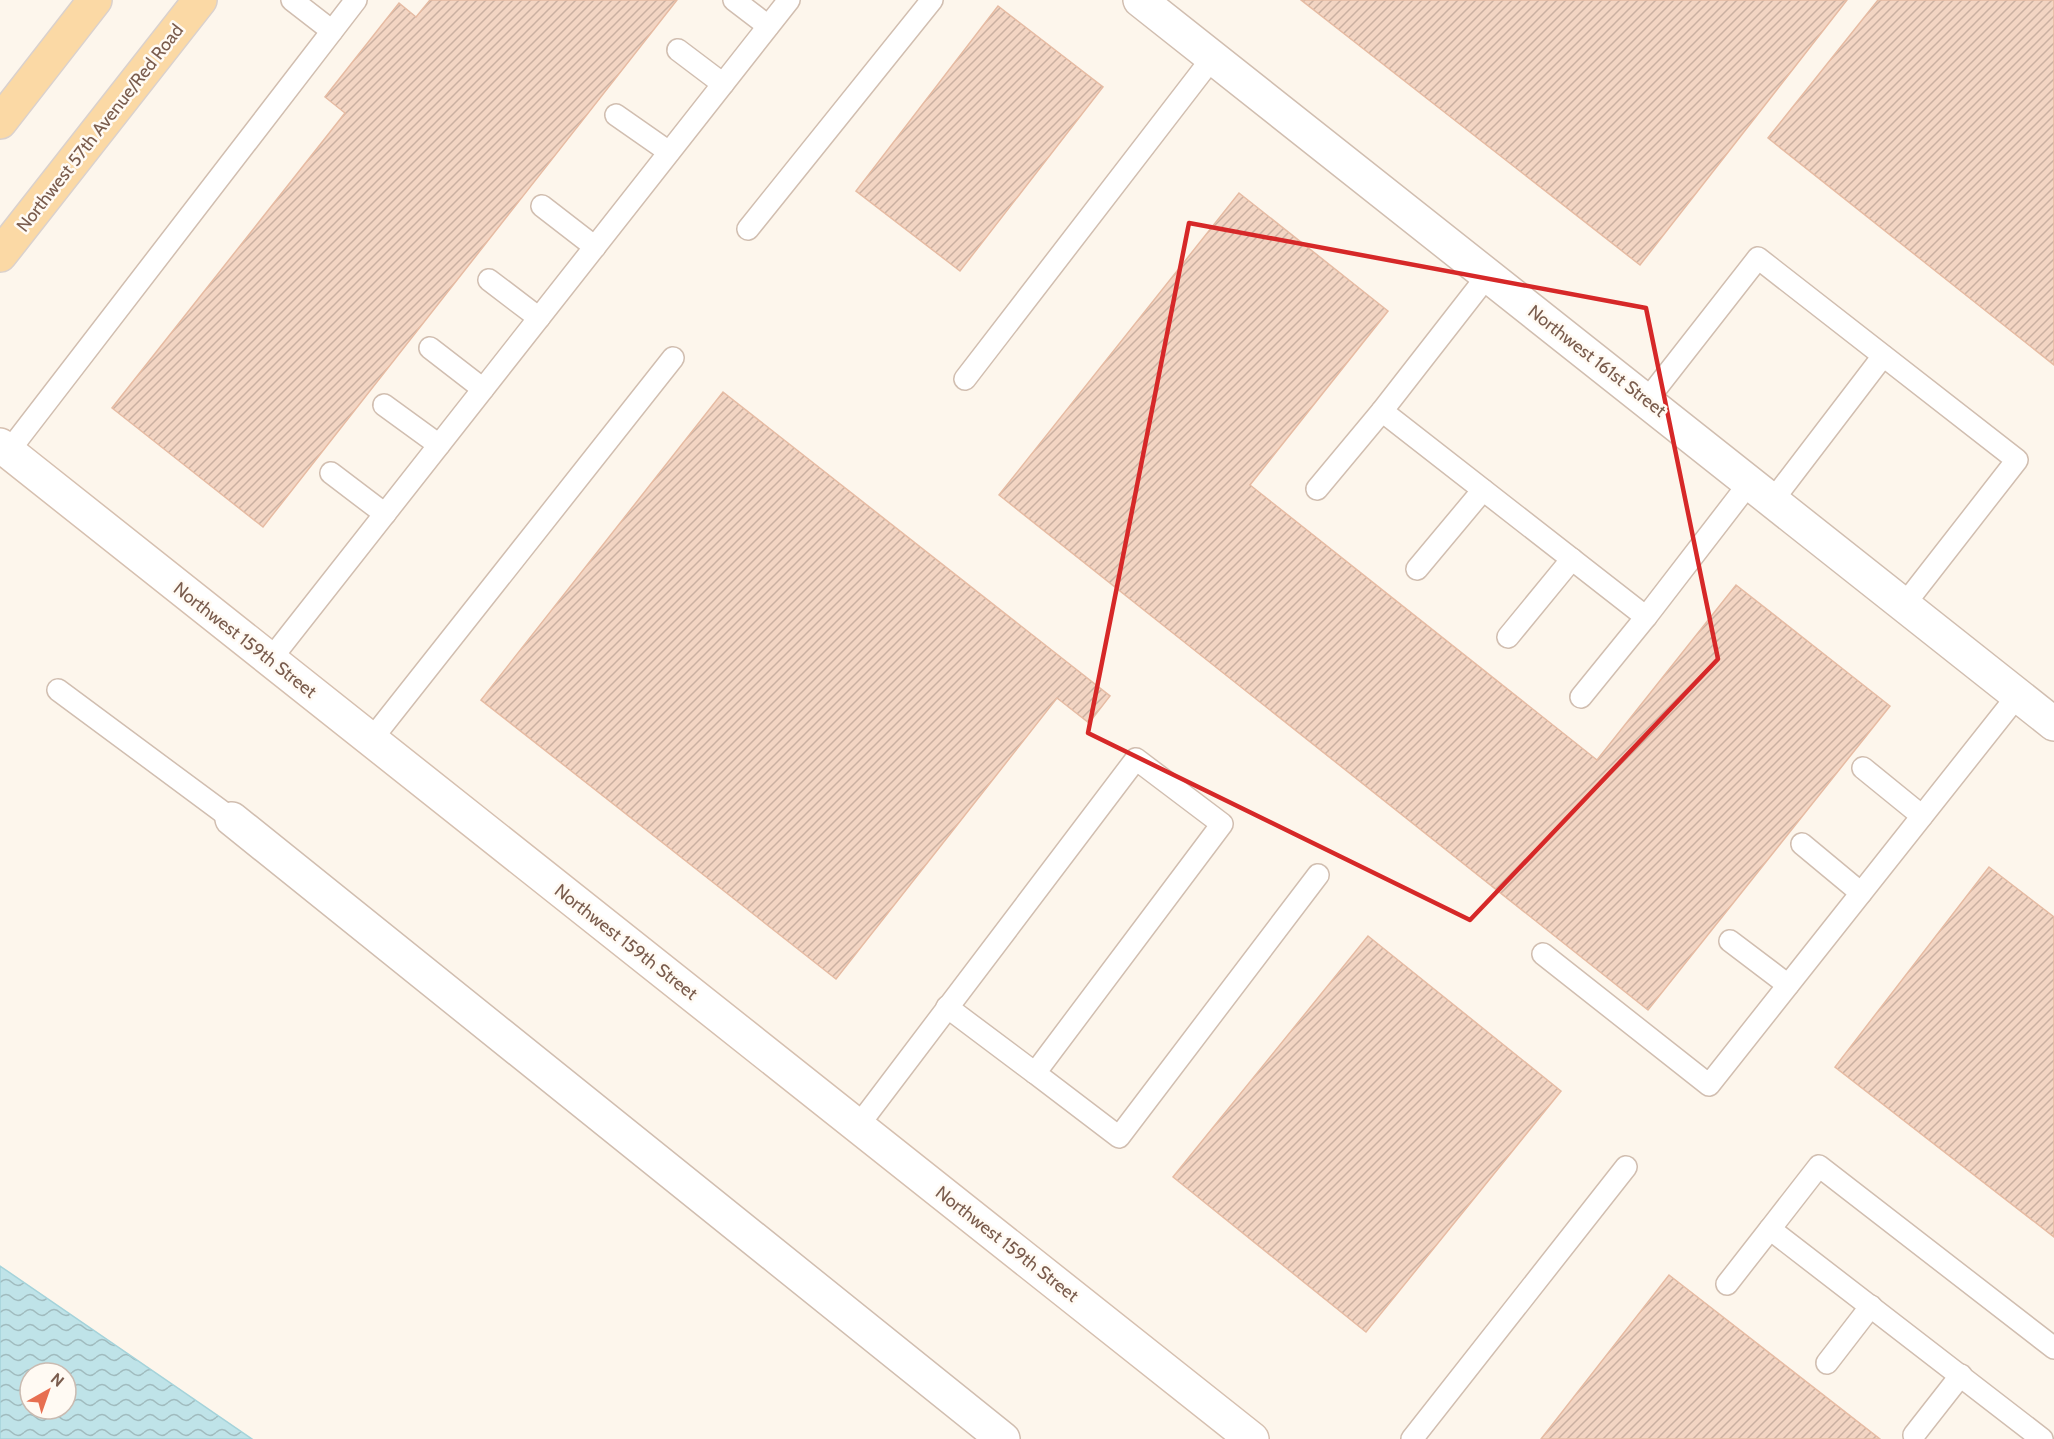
<svg xmlns="http://www.w3.org/2000/svg" width="2054" height="1439" font-family="Cabin,sans-serif">
<style>
.water{fill:url(#water-waves);stroke:#a5d3da;stroke-width:1.5;fill-rule:evenodd}
.building{fill:url(#building-hatch);stroke:#e6bba3;stroke-width:1.5}
.lines{fill:none;stroke-linecap:round;stroke-linejoin:round}
.lane-casing{stroke:#d1beb0;stroke-width:24}
.street-casing{stroke:#d1beb0;stroke-width:36}
.secondary-casing{stroke:#d6c0b0;stroke-width:36}
.primary-casing{stroke:#dad1cd;stroke-width:36}
.lane{stroke:#fff;stroke-width:21}
.street{stroke:#fff;stroke-width:33}
.secondary{stroke:#fff;stroke-width:33}
.primary{stroke:#fbd9a5;stroke-width:33}
.marked{fill:none;stroke:#d62828;stroke-width:4.5;stroke-linejoin:round}
.labels{text-anchor:middle;stroke-width:5;stroke-linejoin:round;paint-order:stroke}
.street-label{font-size:18px;fill:#7a5c4d;stroke:#fffaf3}
</style>
<defs>
<pattern id="water-waves" width="16" height="10" patternUnits="userSpaceOnUse" patternTransform="scale(1.5)"><rect width="16" height="10" fill="#bfe3e8"/><path d="M0 5q4-4 8 0t8 0" fill="none" stroke="#a0bbbe"/></pattern>
<pattern id="building-hatch" width="6" height="6" patternUnits="userSpaceOnUse" patternTransform="scale(1.5)"><rect width="6" height="6" fill="#f3d5c3"/><path d="M-1 1l2-2M0 6l6-6M5 7l2-2" fill="none" stroke="#cab0a1"/></pattern>
</defs>
<rect width="100%" height="100%" fill="#fdf6ec"/>
<path class="water" d="M0,1266L252,1439H0ZM30,1373H66V1409H30Z"/>
<g class="building">
<polygon points="430,0 677,0 263,527 112,408 345,113 325,97 399,3 416,17"/>
<polygon points="1301,0 1847,0 1640,265"/>
<polygon points="1878,0 2054,0 2054,365 1768,138"/>
<polygon points="998,6 1103,87 960,271 856,191"/>
<polygon points="1239,193 1388,311 1250,485 1597,760 1736,585 1890,706 1648,1010 999,495"/>
<polygon points="723,392 1110,696 1089,723 1057,698 836,979 481,700"/>
<polygon points="1989,867 2054,917 2054,1237 1835,1067"/>
<polygon points="1368,936 1561,1091 1366,1332 1173,1177"/>
<polygon points="1669,1275 1880,1439 1541,1439"/>
</g>
<g class="lines">
<defs>
<g id="lane">
<polyline points="292,0 332,31"/>
<polyline points="734,0 768,26"/>
<polyline points="678,50 723,84"/>
<polyline points="616,115 669,152"/>
<polyline points="542,206 595,247"/>
<polyline points="748,229 932,0"/>
<polyline points="1488,275 1382,411 1646,617 1750,482"/>
<polyline points="489,280 539,318"/>
<polyline points="430,348 483,389"/>
<polyline points="965,379 1213,57"/>
<polyline points="1647,400 1758,258 2017,460 1904,605"/>
<polyline points="384,405 439,445"/>
<polyline points="8,452 356,0"/>
<polyline points="331,473 385,514"/>
<polyline points="1317,489 1382,411"/>
<polyline points="1773,500 1883,356"/>
<polyline points="1417,569 1483,490"/>
<polyline points="1508,637 1572,559"/>
<polyline points="270,660 789,0"/>
<polyline points="58,690 232,819"/>
<polyline points="1581,697 1646,617"/>
<polyline points="371,740 673,358"/>
<polyline points="1863,768 1922,816"/>
<polyline points="1802,844 1861,893"/>
<polyline points="1730,941 1788,985"/>
<polyline points="1543,954 1709,1085 2018,695"/>
<polyline points="947,1007 1035,1073"/>
<polyline points="858,1126 1136,759 1222,824 1035,1073 1119,1137 1318,875"/>
<polyline points="1770,1229 1819,1166 2054,1348"/>
<polyline points="1727,1284 1770,1229 2042,1439"/>
<polyline points="1827,1363 1871,1306"/>
<polyline points="1914,1435 1961,1375"/>
<polyline points="1412,1439 1626,1167"/>
</g>
<g id="street">
<polyline points="1140,0 2054,724"/>
<polyline points="232,819 1003,1439"/>
</g>
<polyline id="secondary" points="0,445 1252,1439"/>
<g id="primary">
<polyline points="0,122 95,0"/>
<polyline points="0,255 200,0"/>
</g>
</defs>
<use href="#lane" class="lane-casing"/>
<use href="#street" class="street-casing"/>
<use href="#secondary" class="secondary-casing"/>
<use href="#primary" class="primary-casing"/>
<use href="#lane" class="lane"/>
<use href="#street" class="street"/>
<use href="#secondary" class="secondary"/>
<use href="#primary" class="primary"/>
</g>
<path class="marked" d="M1189,223L1646,308L1718,659L1470,920L1088,733Z"/>
<g class="labels">
<g class="street-label">
<text transform="translate(100 128) rotate(-52)" y="6">Northwest 57th Avenue/Red Road</text>
<text transform="translate(1597 361) rotate(38)" y="6">Northwest 161st Street</text>
<text transform="translate(245 640) rotate(38)" y="6">Northwest 159th Street</text>
<text transform="translate(626 942) rotate(38)" y="6">Northwest 159th Street</text>
<text transform="translate(1007 1244) rotate(38)" y="6">Northwest 159th Street</text>
</g>
</g>
<g transform="translate(48 1391) rotate(40)"><circle r="28" fill="#fffaf3" stroke="#cabbb1" stroke-width="1.5"/>
<path d="M0-4.5L10 22L0 15L-10 22Z" fill="#e76f51"/>
<text y="-9" font-size="16" font-weight="bold" text-anchor="middle" fill="#7a5c4d">N</text>
</g>
</svg>
